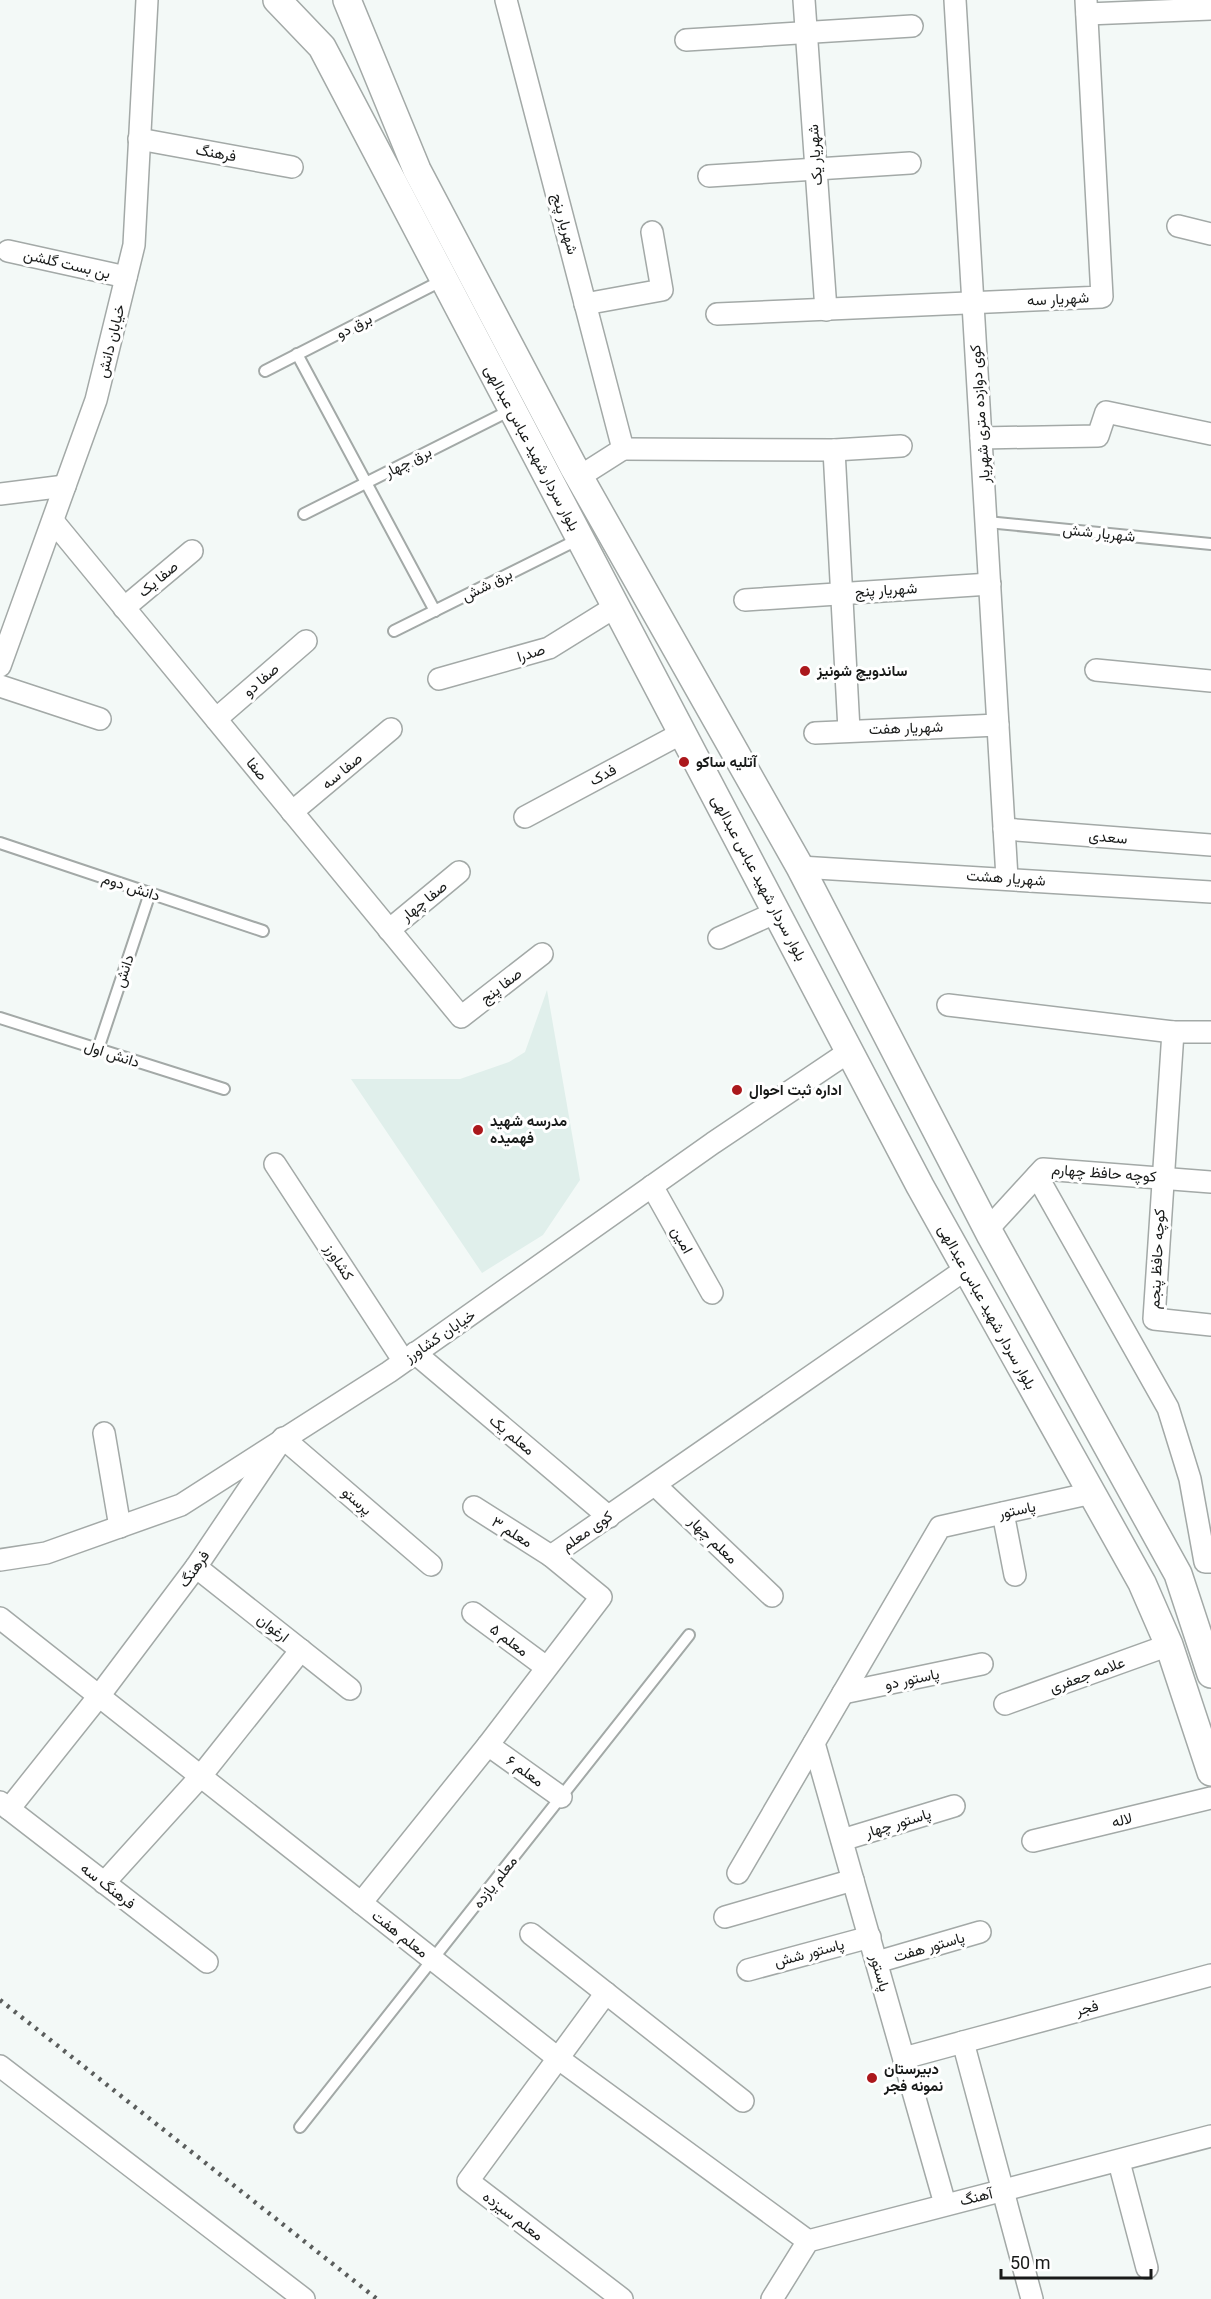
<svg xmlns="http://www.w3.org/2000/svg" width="1211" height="2299" font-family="Roboto,Vazirmatn,sans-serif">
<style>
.built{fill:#e0efeb}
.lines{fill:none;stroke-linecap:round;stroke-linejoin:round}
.service-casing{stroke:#a3a9a7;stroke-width:14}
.minor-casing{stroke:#a3a9a7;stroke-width:24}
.tertiary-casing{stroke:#a3a9a7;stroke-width:30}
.service{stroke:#fff;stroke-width:10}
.minor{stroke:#fff;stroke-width:21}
.tertiary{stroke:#fff;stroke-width:27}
.rail{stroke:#5a5d5c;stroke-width:4.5;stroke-dasharray:3 6;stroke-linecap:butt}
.poi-dot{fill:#ab181c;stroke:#fff;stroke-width:2}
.labels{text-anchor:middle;stroke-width:6;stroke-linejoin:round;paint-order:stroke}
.street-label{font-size:15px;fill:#181a19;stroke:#fff}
.poi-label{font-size:15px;font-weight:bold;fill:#181a19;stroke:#fff;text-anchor:start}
</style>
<rect width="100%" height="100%" fill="#f3f9f7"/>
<polygon class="built" points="547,990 580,1180 543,1235 482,1273 351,1079 460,1079 509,1062 525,1052"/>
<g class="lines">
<defs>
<g id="service">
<polyline points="297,354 435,611"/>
<polyline points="265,371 443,280"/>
<polyline points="304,514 511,410"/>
<polyline points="987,522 1211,544"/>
<polyline points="394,631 579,539"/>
<polyline points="0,843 263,931"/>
<polyline points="0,1018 224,1089"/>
<polyline points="98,1049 150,893"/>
<polyline points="300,2127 689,1635"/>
</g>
<g id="minor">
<polyline points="506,0 623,449 579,477"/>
<polyline points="804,0 826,310"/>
<polyline points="955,0 1007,878"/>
<polyline points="1087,14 1211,9"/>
<polyline points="686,40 912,26"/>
<polyline points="139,139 292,167"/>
<polyline points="709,176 910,163"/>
<polyline points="1178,226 1211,234"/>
<polyline points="8,251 126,277"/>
<polyline points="585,304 662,290 652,232"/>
<polyline points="717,314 1102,297 1086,0"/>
<polyline points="981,438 1098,436 1106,412 1211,434"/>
<polyline points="623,449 834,450 901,446"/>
<polyline points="834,450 849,730"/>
<polyline points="0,494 65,486"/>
<polyline points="53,521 461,1017 542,954"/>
<polyline points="745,600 990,584"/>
<polyline points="124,608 192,551"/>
<polyline points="0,666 96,400 134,245 147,0"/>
<polyline points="1096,670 1211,681"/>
<polyline points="439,679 549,648 615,607"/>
<polyline points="0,686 100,719"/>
<polyline points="216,719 306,641"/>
<polyline points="815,733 998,725"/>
<polyline points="292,812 391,729"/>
<polyline points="525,817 682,733"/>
<polyline points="1004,829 1211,845"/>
<polyline points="800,867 1211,892"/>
<polyline points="389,930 459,872"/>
<polyline points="719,938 777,912"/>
<polyline points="948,1005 1173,1032 1211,1032"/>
<polyline points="1173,1032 1154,1319 1211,1325"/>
<polyline points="275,1164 403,1360"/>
<polyline points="1037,1176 1168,1408 1190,1479 1205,1562 1211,1562"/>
<polyline points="652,1186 712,1293"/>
<polyline points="988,1229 1043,1169 1211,1182"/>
<polyline points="415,1353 609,1517"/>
<polyline points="104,1433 120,1527"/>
<polyline points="655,1485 772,1596"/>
<polyline points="474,1507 551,1556"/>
<polyline points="1003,1513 1015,1575"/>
<polyline points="0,1560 46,1553 181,1505 389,1372 713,1143 850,1051"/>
<polyline points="196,1567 350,1689"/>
<polyline points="473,1613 546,1667"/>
<polyline points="0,1618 559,2059 808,2241"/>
<polyline points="843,1693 982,1664"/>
<polyline points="1005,1704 1169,1645"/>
<polyline points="814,1743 945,2204"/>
<polyline points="488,1745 561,1797"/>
<polyline points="0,1802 207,1962"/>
<polyline points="9,1809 99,1696 196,1567 283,1438 431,1565"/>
<polyline points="842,1840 954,1806"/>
<polyline points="1033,1841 1211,1798"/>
<polyline points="738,1873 940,1527 1092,1493"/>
<polyline points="104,1883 200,1777 301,1650"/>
<polyline points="361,1903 488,1745 601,1597 551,1556 966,1269"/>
<polyline points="725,1917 853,1880"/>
<polyline points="531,1934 743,2101"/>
<polyline points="877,1962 980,1932"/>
<polyline points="748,1970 870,1937"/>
<polyline points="606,1993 468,2181 622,2299"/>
<polyline points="963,2042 1211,1975"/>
<polyline points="904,2058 963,2042 1032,2299"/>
<polyline points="0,2066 304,2299"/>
<polyline points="1119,2162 1147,2268"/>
<polyline points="772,2299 808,2241 1211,2136"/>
</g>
<g id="tertiary">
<polyline points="277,0 322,47 920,1186 1142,1583 1169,1645 1211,1772"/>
<polyline points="347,0 417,170 573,466 800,867 991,1236 1178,1574 1211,1674"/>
</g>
</defs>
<use href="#service" class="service-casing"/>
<use href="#minor" class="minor-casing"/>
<use href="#tertiary" class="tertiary-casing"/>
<use href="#service" class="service"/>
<use href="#minor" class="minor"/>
<use href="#tertiary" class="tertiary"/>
<polyline class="rail" points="0,2000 377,2299"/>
</g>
<g class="poi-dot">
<circle cx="805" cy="671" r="6"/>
<circle cx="684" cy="762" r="6"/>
<circle cx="737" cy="1090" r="6"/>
<circle cx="478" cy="1130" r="6"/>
<circle cx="872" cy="2078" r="6"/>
</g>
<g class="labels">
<g class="street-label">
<text transform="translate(216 153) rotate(10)" y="5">فرهنگ</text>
<text transform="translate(815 155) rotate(-94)" y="5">شهریار یک</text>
<text transform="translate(565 224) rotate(75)" y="5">شهریار پنج</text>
<text transform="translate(67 264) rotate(13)" y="5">بن بست گلشن</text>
<text transform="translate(1058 299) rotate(-3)" y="5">شهریار سه</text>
<text transform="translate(354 326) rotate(-27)" y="5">برق دو</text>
<text transform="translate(111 341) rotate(-76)" y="5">خیابان دانش</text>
<text transform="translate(980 414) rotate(-94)" y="5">کوی دوازده متری شهریار</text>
<text transform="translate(532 448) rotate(62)" y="5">بلوار سردار شهید عباس عبدالهی</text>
<text transform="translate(408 462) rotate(-27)" y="5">برق چهار</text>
<text transform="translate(1099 533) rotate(6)" y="5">شهریار شش</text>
<text transform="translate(158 579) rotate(-40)" y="5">صفا یک</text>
<text transform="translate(487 585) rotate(-27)" y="5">برق شش</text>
<text transform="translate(886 590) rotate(-4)" y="5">شهریار پنج</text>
<text transform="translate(531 653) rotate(-17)" y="5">صدرا</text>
<text transform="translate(261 680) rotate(-41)" y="5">صفا دو</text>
<text transform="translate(906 728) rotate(-2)" y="5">شهریار هفت</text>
<text transform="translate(257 769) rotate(51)" y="5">صفا</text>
<text transform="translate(342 771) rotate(-40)" y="5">صفا سه</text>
<text transform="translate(603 775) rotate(-28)" y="5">فدک</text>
<text transform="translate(1108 837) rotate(5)" y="5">سعدی</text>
<text transform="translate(759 878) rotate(62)" y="5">بلوار سردار شهید عباس عبدالهی</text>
<text transform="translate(1006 878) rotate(4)" y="5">شهریار هشت</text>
<text transform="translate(131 887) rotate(18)" y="5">دانش دوم</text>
<text transform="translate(424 901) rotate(-39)" y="5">صفا چهار</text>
<text transform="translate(124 971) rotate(-72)" y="5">دانش</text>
<text transform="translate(501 986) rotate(-38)" y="5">صفا پنج</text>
<text transform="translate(112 1054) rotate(18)" y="5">دانش اول</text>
<text transform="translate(1104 1173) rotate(4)" y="5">کوچه حافظ چهارم</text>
<text transform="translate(682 1240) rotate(61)" y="5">امین</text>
<text transform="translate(1157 1259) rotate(-87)" y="5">کوچه حافظ پنجم</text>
<text transform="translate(339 1262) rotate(57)" y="5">کشاورز</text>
<text transform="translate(987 1307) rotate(61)" y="5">بلوار سردار شهید عباس عبدالهی</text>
<text transform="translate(440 1336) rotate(-34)" y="5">خیابان کشاورز</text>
<text transform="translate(512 1435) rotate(40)" y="5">معلم یک</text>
<text transform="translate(357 1501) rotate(41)" y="5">پرستو</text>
<text transform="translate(1017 1510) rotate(-12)" y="5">پاستور</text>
<text transform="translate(587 1531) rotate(-35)" y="5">کوی معلم</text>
<text transform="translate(512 1532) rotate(32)" y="5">معلم ۳</text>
<text transform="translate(713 1540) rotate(44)" y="5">معلم چهار</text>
<text transform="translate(194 1569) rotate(-54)" y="5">فرهنگ</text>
<text transform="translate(273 1628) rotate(38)" y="5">ارغوان</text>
<text transform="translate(509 1640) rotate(37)" y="5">معلم ۵</text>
<text transform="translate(1087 1675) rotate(-20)" y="5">علامه جعفری</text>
<text transform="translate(912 1679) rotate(-12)" y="5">پاستور دو</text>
<text transform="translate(525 1771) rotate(36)" y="5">معلم ۶</text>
<text transform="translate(1122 1820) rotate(-13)" y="5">لاله</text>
<text transform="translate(898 1823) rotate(-17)" y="5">پاستور چهار</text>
<text transform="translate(495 1882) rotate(-52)" y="5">معلم یازده</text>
<text transform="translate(108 1886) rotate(38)" y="5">فرهنگ سه</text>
<text transform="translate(400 1934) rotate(38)" y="5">معلم هفت</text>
<text transform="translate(929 1947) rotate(-16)" y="5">پاستور هفت</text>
<text transform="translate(809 1953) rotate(-15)" y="5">پاستور شش</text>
<text transform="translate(880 1973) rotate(74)" y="5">پاستور</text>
<text transform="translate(1087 2008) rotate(-15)" y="5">فجر</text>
<text transform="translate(976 2197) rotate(-14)" y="5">آهنگ</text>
<text transform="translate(513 2216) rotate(37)" y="5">معلم سیزده</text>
</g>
<g class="poi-label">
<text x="817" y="676">ساندویچ شونیز</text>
<text x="696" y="767">آتلیه ساکو</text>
<text x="749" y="1095">اداره ثبت احوال</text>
<text x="490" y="1126">مدرسه شهید<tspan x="490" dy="17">فهمیده</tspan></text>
<text x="884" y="2074">دبیرستان<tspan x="884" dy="17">نمونه فجر</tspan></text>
</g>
</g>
<path d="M1001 2269v9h150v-9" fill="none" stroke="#181a19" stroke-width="3"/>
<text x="1010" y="2269" font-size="18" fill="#181a19" stroke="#ffffff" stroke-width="4.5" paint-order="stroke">50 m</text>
</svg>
